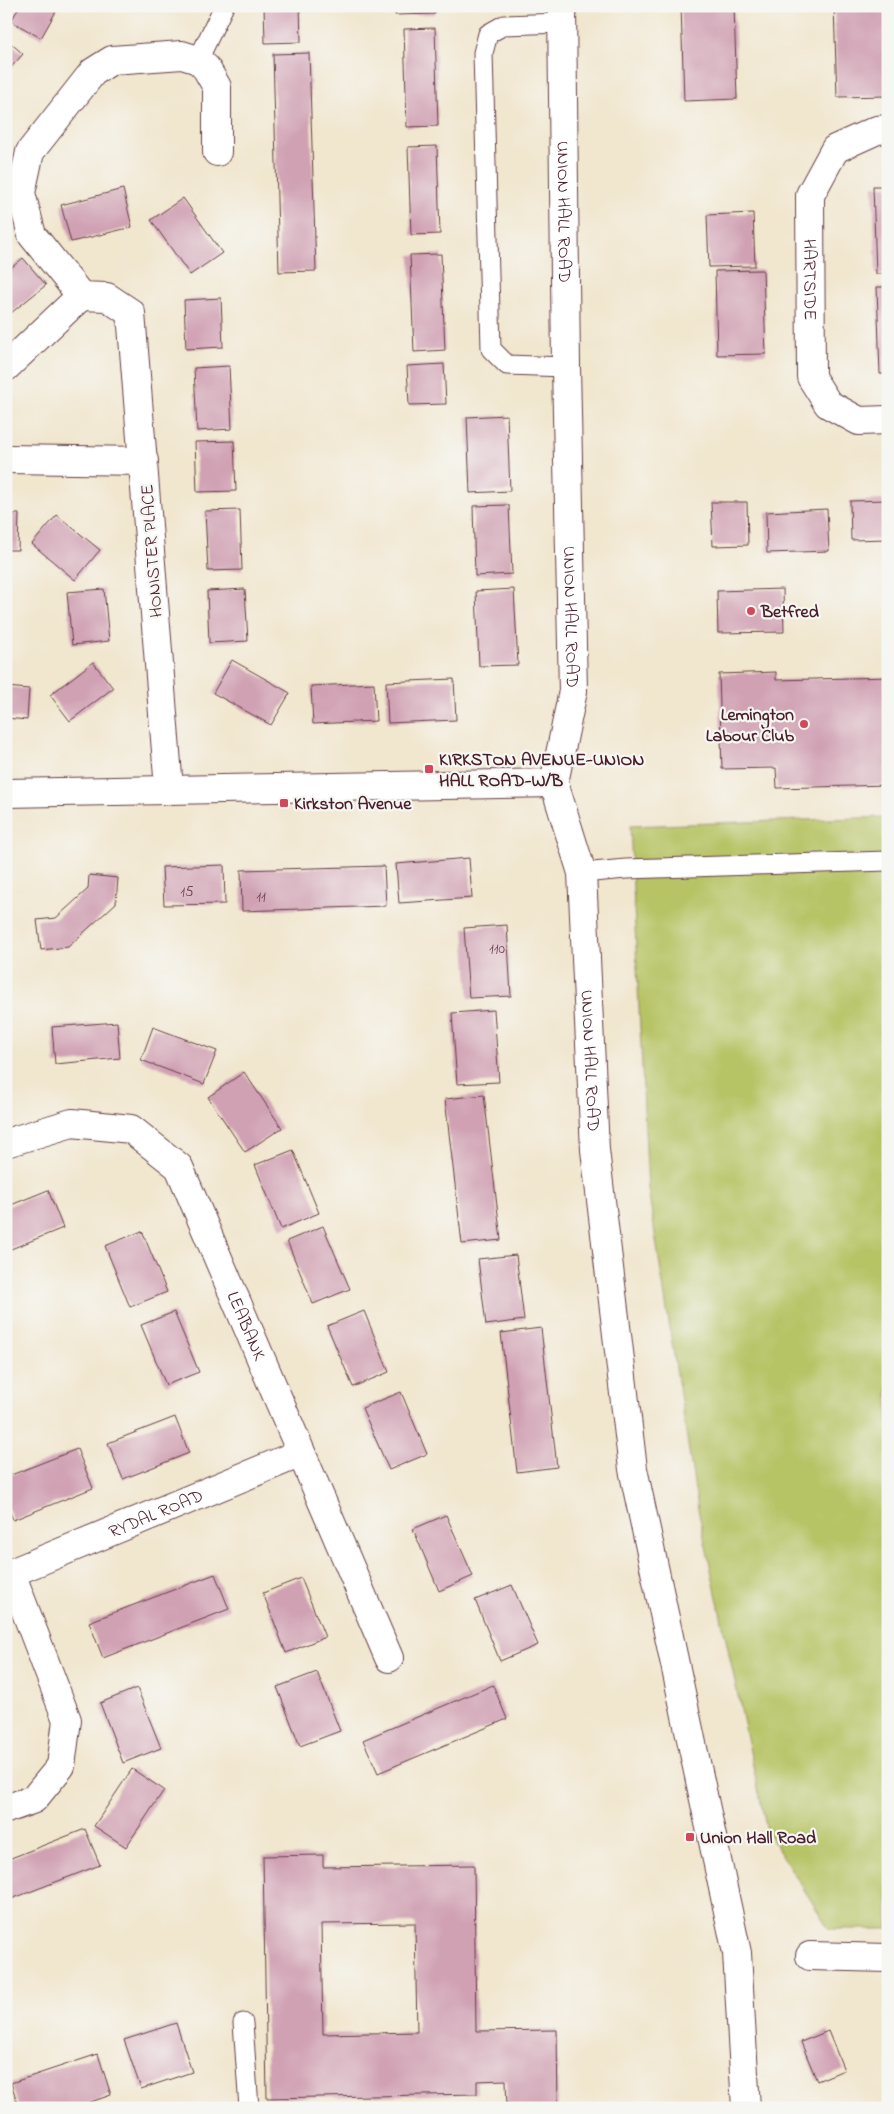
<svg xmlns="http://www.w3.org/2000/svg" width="894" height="2114" font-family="'Indie Flower',sans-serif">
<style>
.green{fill:#b7c466;stroke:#807248}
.building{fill:#d0a1b3;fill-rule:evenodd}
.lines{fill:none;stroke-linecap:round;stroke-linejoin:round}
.service-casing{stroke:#633d43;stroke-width:21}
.minor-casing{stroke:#633d43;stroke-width:30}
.tertiary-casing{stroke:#633d43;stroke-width:30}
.service{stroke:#fff;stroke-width:19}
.minor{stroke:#fff;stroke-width:28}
.tertiary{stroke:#fff;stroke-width:28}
.poi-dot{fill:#d1495b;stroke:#f6f6f2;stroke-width:2}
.labels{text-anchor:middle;stroke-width:4.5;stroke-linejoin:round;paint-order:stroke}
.number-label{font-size:15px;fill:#6c404d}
.street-label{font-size:18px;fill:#4a1f2b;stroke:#f6f6f2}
.poi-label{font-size:18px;font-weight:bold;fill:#4a1f2b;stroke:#f6f6f2;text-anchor:start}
</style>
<rect width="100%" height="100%" fill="#f6f6f2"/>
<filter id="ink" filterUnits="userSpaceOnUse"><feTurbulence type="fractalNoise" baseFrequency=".02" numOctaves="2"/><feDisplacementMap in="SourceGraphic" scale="10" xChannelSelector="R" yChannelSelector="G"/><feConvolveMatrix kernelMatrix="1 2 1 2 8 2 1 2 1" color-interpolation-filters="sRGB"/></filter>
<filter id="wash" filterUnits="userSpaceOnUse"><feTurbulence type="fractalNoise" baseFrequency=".0096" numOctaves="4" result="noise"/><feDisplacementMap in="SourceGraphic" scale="20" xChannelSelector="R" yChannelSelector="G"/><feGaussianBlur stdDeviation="1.12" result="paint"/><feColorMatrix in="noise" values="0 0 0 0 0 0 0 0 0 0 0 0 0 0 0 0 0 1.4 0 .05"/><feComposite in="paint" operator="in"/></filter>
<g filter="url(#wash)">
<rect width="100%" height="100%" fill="#f1e6ce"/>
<polygon class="green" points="888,817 888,1929 829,1929 767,1831 698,1509 648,1189 630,826"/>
<g id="blocks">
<g class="building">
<polygon points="20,6 59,6 41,38 11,21"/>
<polygon points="264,6 300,6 301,42 265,43"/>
<polygon points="395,6 435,6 435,14 395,15"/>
<polygon points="681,6 734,6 737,99 684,101"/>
<polygon points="834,6 888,6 888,96 837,97"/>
<polygon points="435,28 438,126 407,127 404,29"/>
<polygon points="6,39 23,54 6,73"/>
<polygon points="309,53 316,271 279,272 273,54"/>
<polygon points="437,146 440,234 411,235 408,147"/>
<polygon points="873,186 888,186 888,274 876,274"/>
<polygon points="123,189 132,227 71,242 61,205"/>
<polygon points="183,198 222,253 190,275 151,220"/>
<polygon points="753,213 755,266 709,267 707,215"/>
<polygon points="441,254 445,350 414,352 410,255"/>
<polygon points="23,258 46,285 6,317 6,272"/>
<polygon points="763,270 766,354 717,355 715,271"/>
<polygon points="877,287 888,287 888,374 880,374"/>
<polygon points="221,298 223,347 186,349 184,300"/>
<polygon points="444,364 446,404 409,405 407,366"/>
<polygon points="229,366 232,429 197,431 194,368"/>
<polygon points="507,415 510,491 470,493 467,417"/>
<polygon points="234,441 236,491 197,492 195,442"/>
<polygon points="888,500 888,539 851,540 850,501"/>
<polygon points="711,502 747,502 748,545 713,546"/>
<polygon points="509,505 512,574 475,576 473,506"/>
<polygon points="827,509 829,551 767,553 766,512"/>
<polygon points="240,510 242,570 208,571 205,511"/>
<polygon points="6,514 19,514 18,550 6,550"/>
<polygon points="57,515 100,550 75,580 32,544"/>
<polygon points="104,589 109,641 72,645 67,592"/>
<polygon points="245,589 248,641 209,643 207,591"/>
<polygon points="514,589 518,665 479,666 476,591"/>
<polygon points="783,589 784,632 718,633 717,591"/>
<polygon points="232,660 290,693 271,725 213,693"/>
<polygon points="93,662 113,688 70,721 50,695"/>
<polygon points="776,672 776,680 888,677 888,785 777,788 776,768 722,769 719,674"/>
<polygon points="454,679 456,720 388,723 386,682"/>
<polygon points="374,683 376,721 313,724 311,686"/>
<polygon points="6,687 29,689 27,720 6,718"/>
<polygon points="469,858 472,898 399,903 396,864"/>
<polygon points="224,865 225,904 164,905 162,867"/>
<polygon points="384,866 386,906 242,911 241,870"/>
<polygon points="89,875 118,878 116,903 68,947 41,950 37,920 56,918 88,889"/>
<polygon points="507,925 511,996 469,998 464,928"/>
<polygon points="494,1010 499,1082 457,1084 452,1013"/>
<polygon points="117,1022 120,1058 55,1064 52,1027"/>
<polygon points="153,1027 217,1051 204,1084 141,1060"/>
<polygon points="244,1072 282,1128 245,1152 208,1097"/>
<polygon points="484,1095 501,1240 462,1244 445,1099"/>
<polygon points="293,1150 319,1213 281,1229 255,1165"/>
<polygon points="48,1190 63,1228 6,1251 6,1207"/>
<polygon points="323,1226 350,1289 313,1304 287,1241"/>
<polygon points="142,1231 167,1292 130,1307 105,1246"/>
<polygon points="516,1255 524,1320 486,1325 478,1259"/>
<polygon points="364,1311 389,1372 353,1387 327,1326"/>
<polygon points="174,1312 199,1372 166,1385 141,1325"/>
<polygon points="541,1328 557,1467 517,1472 501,1333"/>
<polygon points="401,1392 427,1454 389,1470 362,1408"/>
<polygon points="175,1417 189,1453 123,1479 108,1443"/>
<polygon points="77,1449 93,1488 13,1520 6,1502 6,1477"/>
<polygon points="446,1515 473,1576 439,1591 413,1529"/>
<polygon points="215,1574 229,1609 103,1658 89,1622"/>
<polygon points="301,1578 325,1637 286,1653 263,1593"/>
<polygon points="512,1585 538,1645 500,1661 475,1600"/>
<polygon points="317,1672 340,1731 300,1746 277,1687"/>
<polygon points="493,1685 507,1719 378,1773 363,1740"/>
<polygon points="137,1688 161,1748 123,1763 100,1703"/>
<polygon points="132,1769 164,1790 126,1847 94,1826"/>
<polygon points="85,1829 100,1865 6,1901 6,1860"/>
<path d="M323,1855V1867L474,1865L476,2031L557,2030L558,2108H507L506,2080L477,2081V2094L267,2098L263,1856ZM415,1923L417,2032L323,2034L321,1924Z"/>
<polygon points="176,2023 192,2072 141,2089 124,2040"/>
<polygon points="828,2031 844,2070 817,2081 801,2042"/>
<polygon points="98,2054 111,2095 73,2108 19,2108 11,2083"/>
</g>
</g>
</g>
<g filter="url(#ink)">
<use href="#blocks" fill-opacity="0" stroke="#633d43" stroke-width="1"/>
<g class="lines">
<defs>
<g id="service">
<polyline points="562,23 504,25 488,34 483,53 491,349 507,365 566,367"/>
<polyline points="198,60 224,6"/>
<polyline points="582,873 626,869 888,861"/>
<polyline points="243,2023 249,2108"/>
</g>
<g id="minor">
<path id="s1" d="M888,129L877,130L835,149L810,195L811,377L828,404L859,421L888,420"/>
<polyline points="6,367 81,296"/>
<polyline points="6,459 144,461"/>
<polyline points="169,789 131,313 107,297 81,296 32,235 21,193 30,152 93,72 112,60 182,55 198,60 206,68 217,87 217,152"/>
<polyline points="6,793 554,783"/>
<path id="s2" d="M6,1143L72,1123L131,1129L179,1167L389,1658"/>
<path id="s3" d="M6,1575L301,1453"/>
<polyline points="6,1809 34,1799 61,1766 67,1720 11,1573"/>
<polyline points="810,1956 888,1958"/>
</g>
<g id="tertiary">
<path id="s4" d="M562,6L566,367L573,691L554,783L582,873L595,1150L633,1469L737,1953L746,2108"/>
</g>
</defs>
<use href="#service" class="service-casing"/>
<use href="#minor" class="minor-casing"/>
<use href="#tertiary" class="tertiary-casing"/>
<use href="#service" class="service"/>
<use href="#minor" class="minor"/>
<use href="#tertiary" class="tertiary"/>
</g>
</g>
<g class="poi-dot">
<circle cx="751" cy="611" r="5"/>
<circle cx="804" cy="724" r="5"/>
<rect x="424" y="764" width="10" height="10" rx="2.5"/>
<rect x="279" y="798" width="10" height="10" rx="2.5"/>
<rect x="685" y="1832" width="10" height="10" rx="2.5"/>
</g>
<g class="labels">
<g class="number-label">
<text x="187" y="896">15</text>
<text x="261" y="901">11</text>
<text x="497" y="953">110</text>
</g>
<g class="street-label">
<text dy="6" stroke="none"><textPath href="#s4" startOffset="206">UNION HALL ROAD</textPath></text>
<text dy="6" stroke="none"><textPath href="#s1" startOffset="194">HARTSIDE</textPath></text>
<text transform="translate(151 551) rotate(-94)" y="6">HONISTER PLACE</text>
<text dy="6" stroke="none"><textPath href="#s4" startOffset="611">UNION HALL ROAD</textPath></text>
<text dy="6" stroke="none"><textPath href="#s4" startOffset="1061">UNION HALL ROAD</textPath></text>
<text dy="6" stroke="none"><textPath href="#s2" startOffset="362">LEABANK</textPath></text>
<text dy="6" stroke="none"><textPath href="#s3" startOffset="162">RYDAL ROAD</textPath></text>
</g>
<g class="poi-label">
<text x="761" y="617">Betfred</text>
<text x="794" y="720" text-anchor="end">Lemington<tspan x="794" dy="21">Labour Club</tspan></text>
<text x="439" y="765">KIRKSTON AVENUE-UNION<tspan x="439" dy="21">HALL ROAD-W/B</tspan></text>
<text x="294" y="809">Kirkston Avenue</text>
<text x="700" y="1843">Union Hall Road</text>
</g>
</g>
<rect width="894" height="2114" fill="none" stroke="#f6f6f2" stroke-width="25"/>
</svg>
